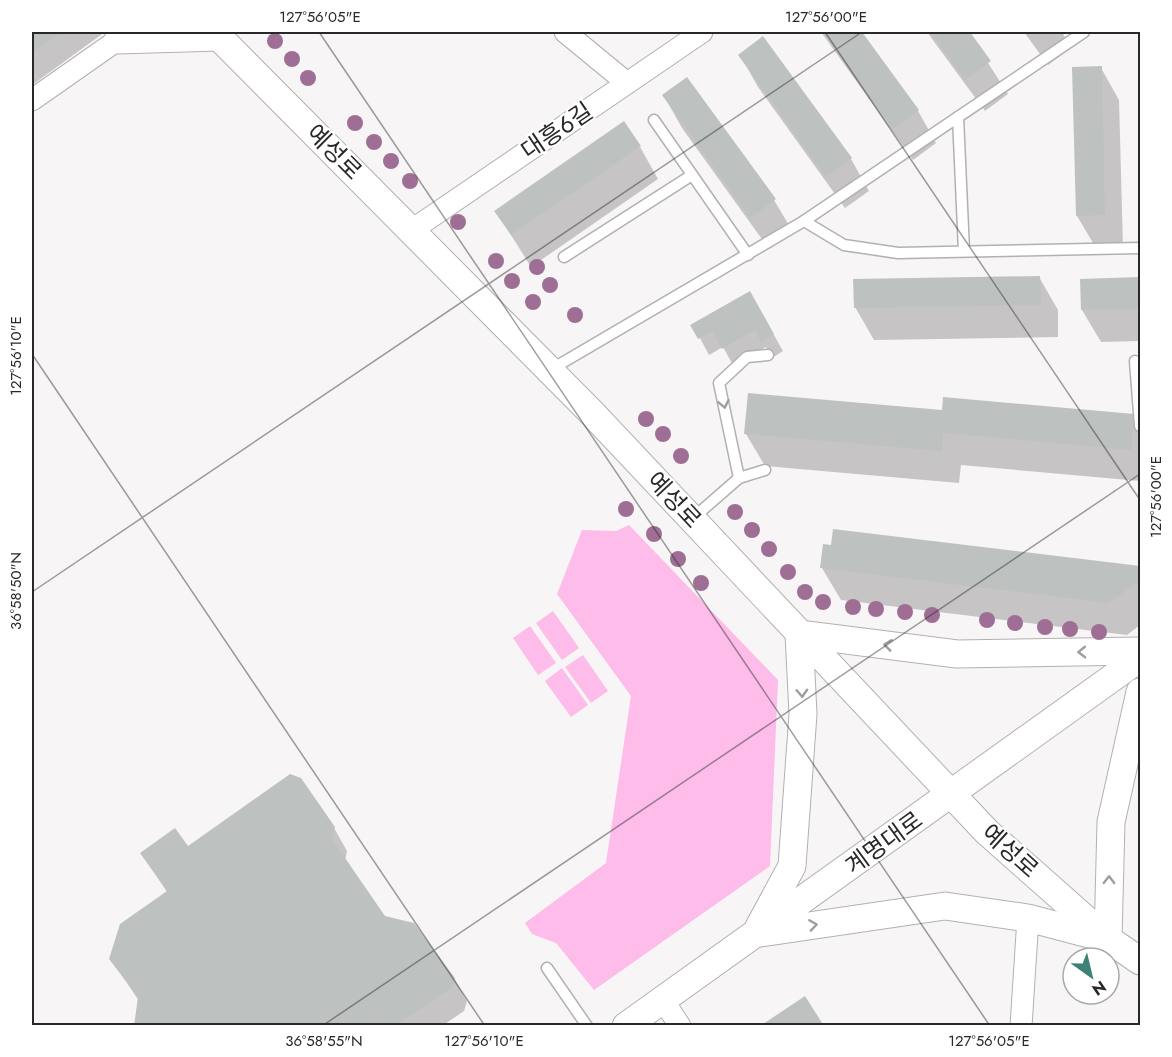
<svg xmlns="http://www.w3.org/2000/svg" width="1172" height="1057" font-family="Jost,'Noto Sans KR',sans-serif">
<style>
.green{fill:#fdbce9}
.shadow{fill:#0003}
.building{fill:#bdc2c1}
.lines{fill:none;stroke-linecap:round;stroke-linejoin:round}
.service-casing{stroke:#b3b0b2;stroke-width:13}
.minor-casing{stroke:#b3b0b2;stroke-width:23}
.tertiary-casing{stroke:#b3b0b2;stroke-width:29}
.service{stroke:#fff;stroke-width:10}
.minor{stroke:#fff;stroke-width:21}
.tertiary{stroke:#fff;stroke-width:27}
.tree{fill:#9e6e95}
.oneway{stroke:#9f9e9f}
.ticks{fill:none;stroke:#292829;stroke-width:1.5;stroke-opacity:0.45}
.labels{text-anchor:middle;stroke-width:4.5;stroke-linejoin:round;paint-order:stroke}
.street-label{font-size:24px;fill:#292829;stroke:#fff}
.neatline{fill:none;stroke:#292829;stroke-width:2}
.ticks-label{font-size:15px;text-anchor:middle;fill:#292829}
</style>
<rect width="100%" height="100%" fill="#f8f5f7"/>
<g class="green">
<polygon points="629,525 778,680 770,866 594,990 556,943 532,934 525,923 606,863 631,696 557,594 582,530 616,531"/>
<polygon points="553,611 579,648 562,660 536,623"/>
<polygon points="530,626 556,663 538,675 513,638"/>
<polygon points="583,655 608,691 591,703 565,667"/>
<polygon points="562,668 588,705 571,717 545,681"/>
</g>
<g class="shadow">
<polygon points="32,32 105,32 32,85"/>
<polygon points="821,32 860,32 918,111 936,143 913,160"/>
<polygon points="927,32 968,32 1008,94 985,111"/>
<polygon points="1024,32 1062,32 1071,48 1048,65"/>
<polygon points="763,38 851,159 869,191 845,208 758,87 740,55"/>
<polygon points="1101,68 1119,100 1123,247 1096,248 1077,216"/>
<polygon points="664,96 774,200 793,232 769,249 682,128"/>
<polygon points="640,147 658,179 531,267 496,211"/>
<polygon points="1039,277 1058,310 1058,337 874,340 855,307"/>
<polygon points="1140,279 1140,341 1101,342 1082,310 1082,280"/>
<polygon points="750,293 783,351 772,358 766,347 733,365 723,347 709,355 693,325"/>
<polygon points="943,412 1133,415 1140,428 1140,481 961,465 959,483 765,466 746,434"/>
<polygon points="834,531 1140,567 1140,625 1127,635 841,600 822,568 833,547"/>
<polygon points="334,828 347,851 345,861 384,918 454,978 467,1001 464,1011 442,1026 136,1026 139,1001 111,959 167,892 142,853"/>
</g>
<g class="building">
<polygon points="32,32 62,32 32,53"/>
<polygon points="823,32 862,32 919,110 893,129"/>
<polygon points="930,32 970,32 991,61 965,80"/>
<polygon points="763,36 852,158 826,177 738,55"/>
<polygon points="1102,66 1105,215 1076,216 1072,67"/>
<polygon points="687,77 776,199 750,218 662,95"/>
<polygon points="624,121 641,146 511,235 494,211"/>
<polygon points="1040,276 1041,305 854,308 853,279"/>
<polygon points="1140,277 1140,309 1081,310 1080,279"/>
<polygon points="750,291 774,334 761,342 755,330 722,349 712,331 698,339 690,325"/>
<polygon points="748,393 942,410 943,397 1134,414 1131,450 943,433 942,451 744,434"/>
<polygon points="833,529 1140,566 1140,581 1108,603 820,568 823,544 831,545"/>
<polygon points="290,774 301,778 335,827 332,839 385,916 414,923 455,978 451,988 395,1026 374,1022 369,1026 134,1026 138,997 109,959 120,924 167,891 140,853 175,828 188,846"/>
<polygon points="805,996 824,1026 760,1026"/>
</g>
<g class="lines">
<defs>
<g id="service">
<polyline points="958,117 964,251"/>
<polyline points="654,120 748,255"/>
<polyline points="804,221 844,245 898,253 1140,248"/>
<polyline points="564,257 692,175"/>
<polyline points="1135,361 1140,426"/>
<polyline points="550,370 804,221 1084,32"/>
<polyline points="739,478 719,383 747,357 768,355"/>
<polyline points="692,519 739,478 765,470"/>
<polyline points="547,968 587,1026"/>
</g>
<g id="minor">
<polyline points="565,32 627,83"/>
<polyline points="32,100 129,32"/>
<polyline points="412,230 702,32"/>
<polyline points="663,1000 680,1026"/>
<polyline points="1021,1026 1028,918"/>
</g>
<g id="tertiary">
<polyline points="214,32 592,413 987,832 1108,939 1140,961"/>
<polyline points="118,40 220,37"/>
<polyline points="799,634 957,654 1140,651"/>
<polyline points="759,927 792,866 803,714 799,634"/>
<polyline points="761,933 945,906 1028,918 1104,938"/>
<polyline points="1108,939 1111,822 1140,692"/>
<polyline points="626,1026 1140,658"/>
</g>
</defs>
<use href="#service" class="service-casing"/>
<use href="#minor" class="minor-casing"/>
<use href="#tertiary" class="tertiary-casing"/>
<use href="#service" class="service"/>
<use href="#minor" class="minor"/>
<use href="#tertiary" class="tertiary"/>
</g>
<g class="tree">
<circle cx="275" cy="41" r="8"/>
<circle cx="292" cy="59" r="8"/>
<circle cx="308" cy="78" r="8"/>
<circle cx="355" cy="123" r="8"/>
<circle cx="374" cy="142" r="8"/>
<circle cx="391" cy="161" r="8"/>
<circle cx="410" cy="181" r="8"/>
<circle cx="458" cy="222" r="8"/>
<circle cx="496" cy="261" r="8"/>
<circle cx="537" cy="267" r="8"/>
<circle cx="512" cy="281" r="8"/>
<circle cx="550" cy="285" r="8"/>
<circle cx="533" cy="302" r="8"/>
<circle cx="575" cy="315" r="8"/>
<circle cx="646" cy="419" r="8"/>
<circle cx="663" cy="434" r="8"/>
<circle cx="681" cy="456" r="8"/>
<circle cx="626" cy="509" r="8"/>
<circle cx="735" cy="512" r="8"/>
<circle cx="752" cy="530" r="8"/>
<circle cx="654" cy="534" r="8"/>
<circle cx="769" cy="549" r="8"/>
<circle cx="678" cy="559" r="8"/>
<circle cx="788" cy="572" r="8"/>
<circle cx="701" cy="583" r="8"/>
<circle cx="805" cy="592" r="8"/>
<circle cx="823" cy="602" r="8"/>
<circle cx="853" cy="607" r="8"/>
<circle cx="876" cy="609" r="8"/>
<circle cx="905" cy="612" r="8"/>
<circle cx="932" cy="615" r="8"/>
<circle cx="987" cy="620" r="8"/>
<circle cx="1015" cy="623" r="8"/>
<circle cx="1045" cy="627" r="8"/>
<circle cx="1070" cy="629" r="8"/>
<circle cx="1099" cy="632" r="8"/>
</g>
<defs><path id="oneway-chevron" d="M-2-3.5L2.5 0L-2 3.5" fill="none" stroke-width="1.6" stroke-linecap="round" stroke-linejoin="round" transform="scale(1.5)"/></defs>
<g class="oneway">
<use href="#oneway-chevron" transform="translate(724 404) rotate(78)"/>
<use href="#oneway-chevron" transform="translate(888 645) rotate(-173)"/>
<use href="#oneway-chevron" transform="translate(1082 652) rotate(179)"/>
<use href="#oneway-chevron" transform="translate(802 693) rotate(87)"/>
<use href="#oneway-chevron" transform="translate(1109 880) rotate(-89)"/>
<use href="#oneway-chevron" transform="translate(813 925) rotate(-8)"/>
</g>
<path class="ticks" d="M319,32L990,1026M825,32L1140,500M32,354L485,1026M32,592L862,32M322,1026L1140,474"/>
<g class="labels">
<g class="street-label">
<text transform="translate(557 131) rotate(-34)" y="8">대흥6길</text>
<text transform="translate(334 152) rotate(45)" y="8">예성로</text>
<text transform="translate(674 500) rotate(47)" y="8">예성로</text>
<text transform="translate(884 843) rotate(-36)" y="8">계명대로</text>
<text transform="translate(1010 851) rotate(42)" y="8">예성로</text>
</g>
</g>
<rect width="1172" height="1057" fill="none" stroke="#ffffff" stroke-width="66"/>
<g transform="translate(1091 976) rotate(146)"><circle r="28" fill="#ffffff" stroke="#a9a9a9" stroke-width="1.5"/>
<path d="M0-4.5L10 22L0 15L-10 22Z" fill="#3e8276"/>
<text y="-9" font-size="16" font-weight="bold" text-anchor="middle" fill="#292829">N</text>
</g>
<rect x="33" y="33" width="1106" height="991" class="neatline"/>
<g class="ticks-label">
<text x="320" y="22">127°56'05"E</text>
<text x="826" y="22">127°56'00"E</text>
<text transform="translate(16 356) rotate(-90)" y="5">127°56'10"E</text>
<text transform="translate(1156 497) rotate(-90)" y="5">127°56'00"E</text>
<text transform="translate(16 591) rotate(-90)" y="5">36°58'50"N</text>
<text x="324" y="1046">36°58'55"N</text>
<text x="484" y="1046">127°56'10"E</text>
<text x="989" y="1046">127°56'05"E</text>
</g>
</svg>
